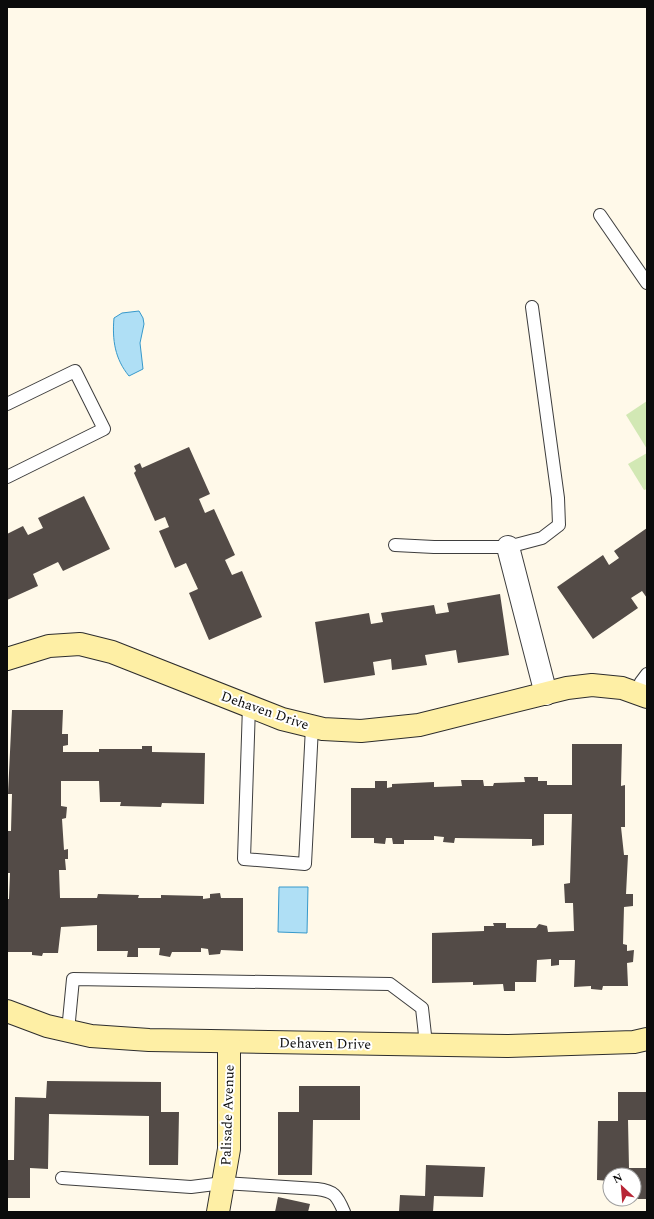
<svg xmlns="http://www.w3.org/2000/svg" width="654" height="1219" font-family="Spectral,serif">
<style>
.green{fill:#d2e8b4}
.water{fill:#afdff5;stroke:#3799cb}
.building{fill:#534b47}
.lines{fill:none;stroke-linecap:round;stroke-linejoin:round}
.lane-casing{stroke:#3e3e3e;stroke-width:14}
.street-casing{stroke:#3e3e3e;stroke-width:24}
.secondary-casing{stroke:#2d2d2d;stroke-width:24}
.lane{stroke:#fff;stroke-width:12}
.street{stroke:#fff;stroke-width:22}
.secondary{stroke:#feefa5;stroke-width:22}
.labels{text-anchor:middle;stroke-width:4;stroke-linejoin:round;paint-order:stroke}
.street-label{font-size:14px;fill:#0b0b0b;stroke:#fff}
</style>
<rect width="100%" height="100%" fill="#fff9e9"/>
<g class="green">
<polygon points="647,401 647,449 626,415"/>
<polygon points="647,453 647,489 644,490 628,464"/>
</g>
<g class="water">
<path d="M139,311L143,318L144,324L140,343L143,369L129,376C115,359 112,340 114,318L122,313Z"/>
<polygon points="279,887 308,887 307,933 278,932"/>
</g>
<g class="building">
<polygon points="189,447 210,494 199,499 205,513 214,509 235,555 225,560 232,575 242,571 262,617 209,640 189,593 198,589 186,563 175,568 159,531 169,527 165,517 155,521 134,473 136,471 134,466 140,463 142,468"/>
<polygon points="84,496 110,549 63,571 58,562 33,574 38,586 7,600 7,534 23,526 28,535 43,528 38,518"/>
<polygon points="647,528 647,598 642,591 631,598 638,608 593,639 557,587 603,555 609,565 619,558 614,551"/>
<polygon points="500,594 509,655 458,663 456,650 425,655 427,665 392,670 391,659 373,662 375,675 324,683 315,622 369,613 371,624 383,622 381,613 434,605 436,614 449,612 447,603"/>
<polygon points="12,710 63,710 62,734 68,734 68,745 63,746 63,752 99,752 99,749 142,749 142,746 152,746 152,752 205,753 204,804 162,803 161,807 120,806 121,802 100,802 99,781 61,781 61,806 67,807 66,818 62,819 64,850 68,849 68,859 65,859 66,870 59,870 60,898 97,898 98,894 139,895 138,898 161,898 161,895 203,896 203,899 210,898 210,894 220,893 221,898 243,898 243,951 221,950 220,954 209,955 208,949 201,948 201,952 172,952 170,957 159,955 160,948 138,948 138,957 127,957 128,951 97,951 97,925 61,927 58,953 43,953 42,956 32,955 32,952 7,952 7,899 9,899 10,873 7,873 7,831 11,831 12,794 8,794"/>
<polygon points="572,744 622,744 621,786 625,785 625,827 621,827 624,855 628,855 626,894 633,894 633,906 624,907 623,944 627,945 627,951 634,950 633,962 627,963 628,986 603,986 602,990 591,989 591,986 574,987 575,960 559,960 559,965 551,966 551,959 537,960 536,982 515,982 515,991 504,991 503,984 473,985 473,982 432,983 432,933 484,931 484,926 494,926 493,923 506,923 506,928 536,928 539,924 547,926 548,932 574,931 573,903 565,903 564,884 570,883 572,814 544,814 544,845 532,846 532,839 455,838 454,843 443,842 444,837 434,836 434,840 404,840 404,844 393,844 392,838 386,838 385,844 374,843 374,838 351,838 351,788 375,788 375,781 387,781 387,788 392,787 392,784 434,782 434,787 462,786 461,780 483,780 484,786 493,786 494,783 525,782 524,777 538,777 538,781 547,781 547,785 572,785"/>
<polygon points="47,1081 161,1082 161,1112 179,1112 178,1165 149,1165 149,1116 49,1114 48,1169 30,1168 30,1198 7,1198 7,1160 14,1160 15,1097 46,1098"/>
<polygon points="299,1086 360,1086 360,1120 313,1120 312,1175 278,1175 278,1112 299,1112"/>
<polygon points="618,1092 647,1092 647,1120 628,1120 629,1168 647,1168 647,1199 634,1199 634,1175 610,1175 610,1181 597,1180 598,1121 618,1121"/>
<polygon points="426,1165 485,1167 483,1197 434,1196 433,1212 399,1212 400,1195 425,1196"/>
<polygon points="278,1197 310,1204 308,1212 275,1212"/>
</g>
<g class="lines">
<defs>
<g id="lane">
<polyline points="600,215 647,283"/>
<polyline points="7,404 75,371 104,429 7,477"/>
<polyline points="395,545 434,547 508,547 542,538 559,525 558,498 532,307"/>
<polyline points="637,693 641,682 647,674"/>
<polyline points="249,706 244,859 305,864 312,727"/>
<polyline points="68,1031 73,979 390,984 422,1008 426,1044"/>
<path d="M62,1178L191,1187L223,1183L317,1189C334,1191 337,1195 344,1212"/>
</g>
<polyline id="street" points="508,547 546,694"/>
<g id="secondary">
<polyline points="7,659 49,646 80,644 112,652 282,719 323,729 361,731 419,725 567,688 592,685 622,688 647,697"/>
<polyline points="7,1011 47,1026 91,1036 149,1040 507,1046 634,1042 647,1039"/>
<polyline points="218,1212 229,1149 229,1042"/>
</g>
</defs>
<use href="#lane" class="lane-casing"/>
<use href="#street" class="street-casing"/>
<use href="#secondary" class="secondary-casing"/>
<use href="#lane" class="lane"/>
<use href="#street" class="street"/>
<use href="#secondary" class="secondary"/>
</g>
<g class="labels">
<g class="street-label">
<text transform="translate(265 710) rotate(19)" y="5">Dehaven Drive</text>
<text transform="translate(325 1043) rotate(1)" y="5">Dehaven Drive</text>
<text transform="translate(227 1115) rotate(-88)" y="5">Palisade Avenue</text>
</g>
</g>
<rect width="654" height="1219" fill="none" stroke="#0b0b0b" stroke-width="16"/>
<g transform="translate(622 1187) rotate(334)"><circle r="19" fill="#ffffff" stroke="#9d9d9d"/>
<path d="M0-3L7 15L0 10L-7 15Z" fill="#b82535"/>
<text y="-6" font-size="11" font-weight="bold" text-anchor="middle" fill="#0b0b0b">N</text>
</g>
</svg>
